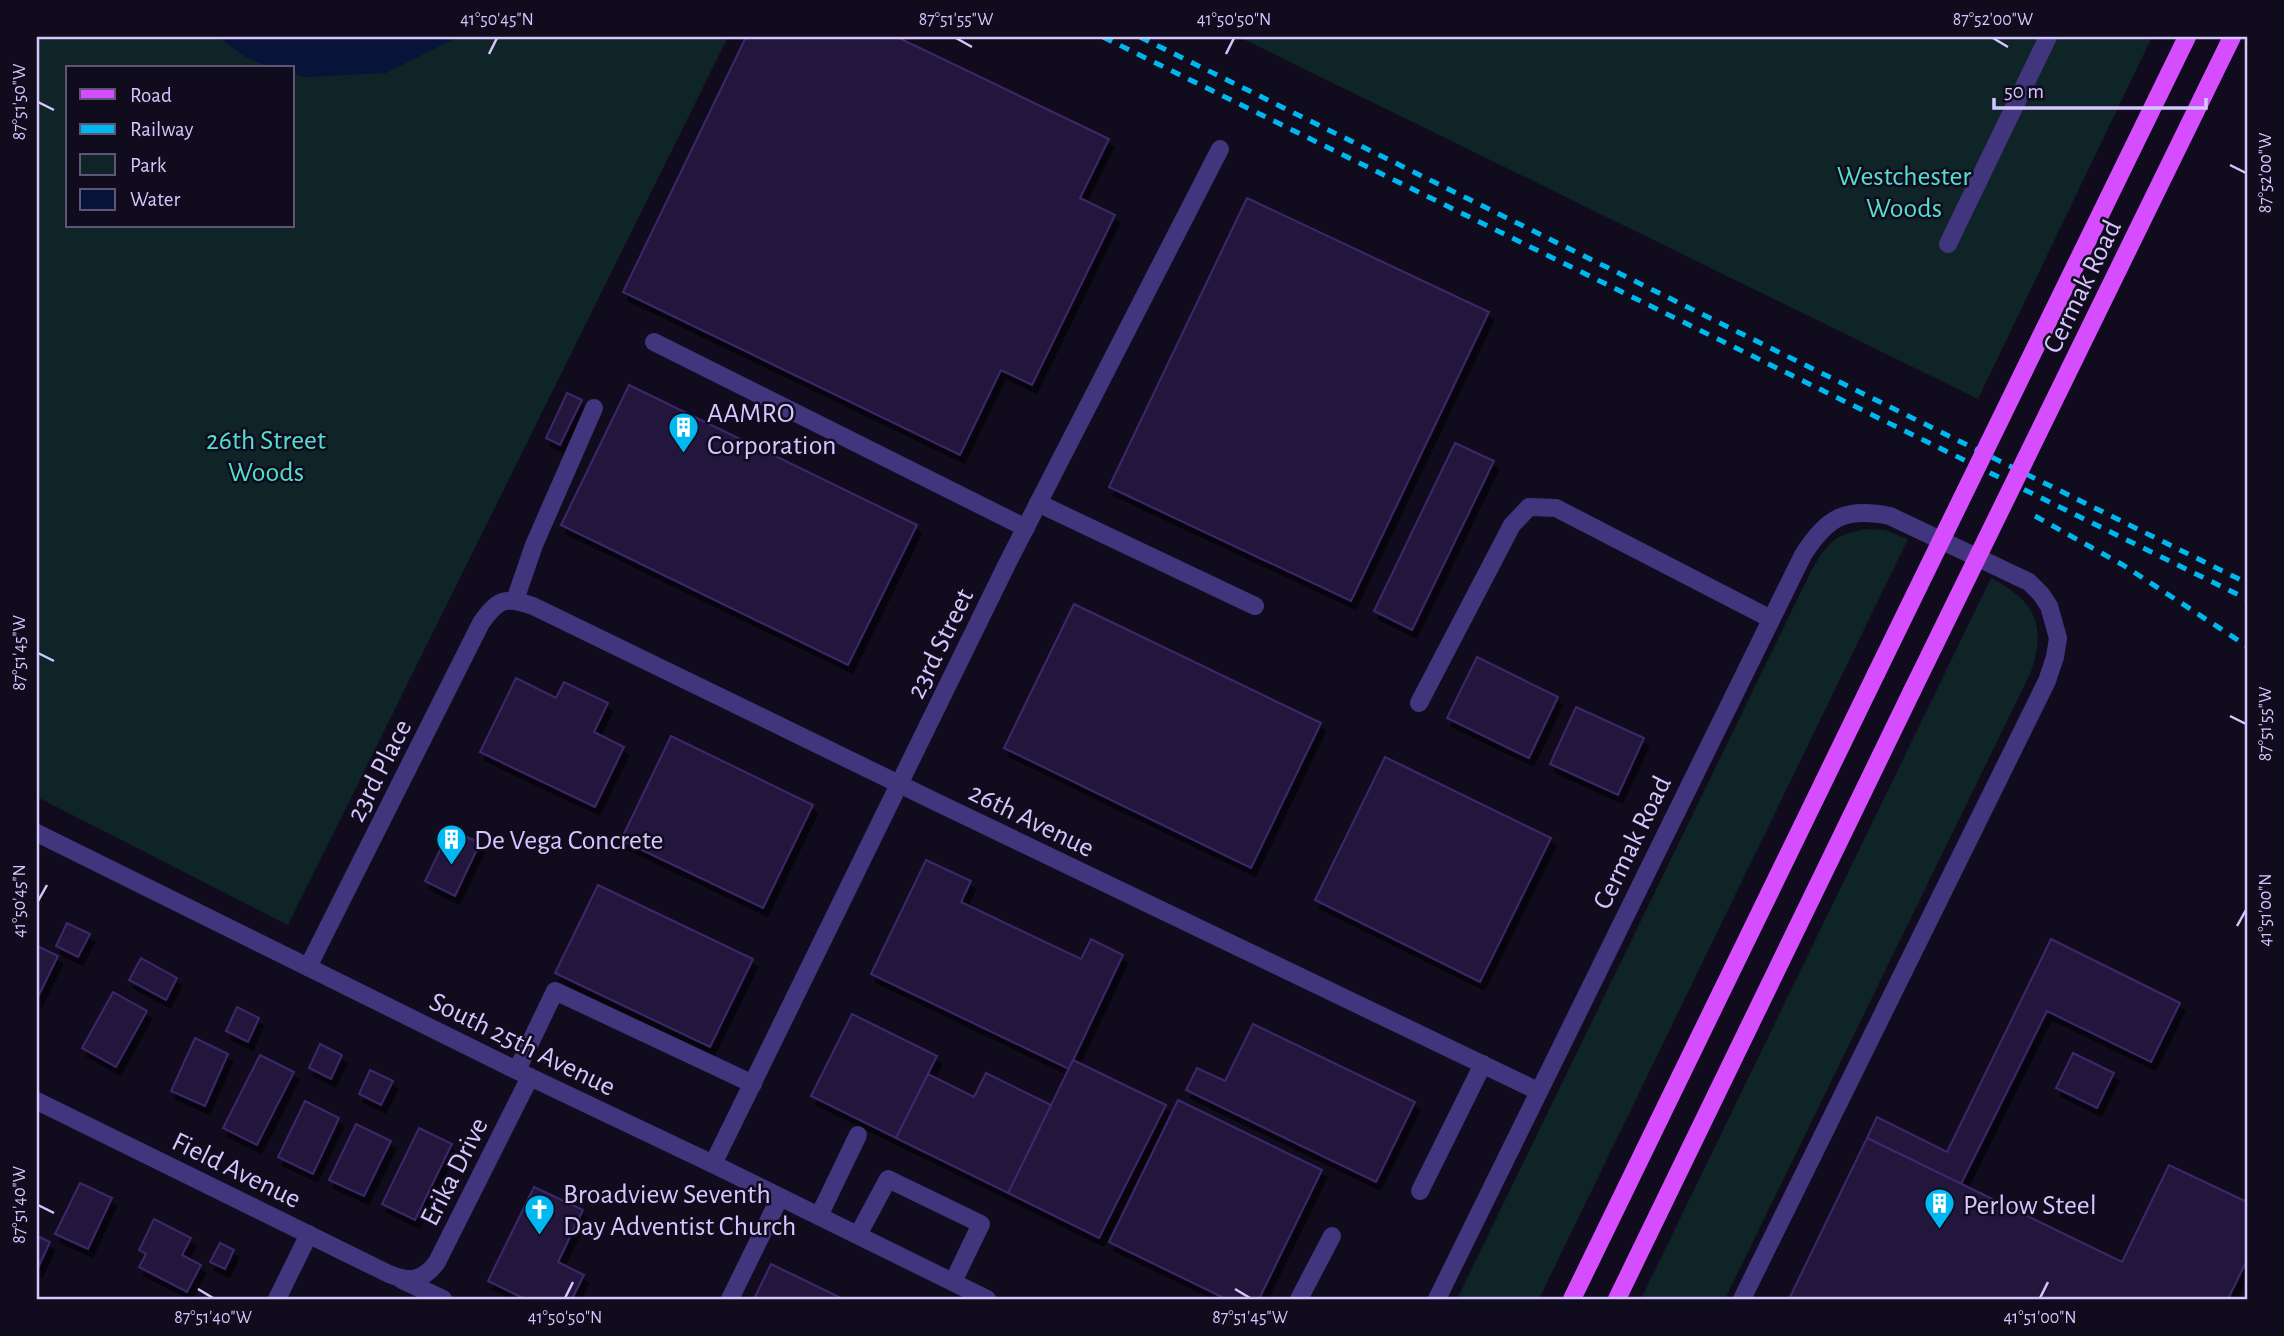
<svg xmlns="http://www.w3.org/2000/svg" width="2284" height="1336" font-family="'Alegreya Sans',sans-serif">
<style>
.green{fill:#0e2427;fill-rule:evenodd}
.water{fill:#071339}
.building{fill:#24173e;stroke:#3e286a;stroke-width:2;filter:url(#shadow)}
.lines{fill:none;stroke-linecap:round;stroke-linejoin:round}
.minor{stroke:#41357d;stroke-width:18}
.major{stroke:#d54dff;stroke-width:18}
.rail{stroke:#00b8f1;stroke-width:5;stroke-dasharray:10 9;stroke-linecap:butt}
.major-bridge{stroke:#d54dff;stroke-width:18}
.ticks{fill:none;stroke:#d5c6ff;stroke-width:2.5}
.labels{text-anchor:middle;stroke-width:5;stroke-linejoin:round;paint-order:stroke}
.park-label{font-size:28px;fill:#51e0d0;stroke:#100b1d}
.street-label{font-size:28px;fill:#d5c6ff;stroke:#100b1d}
.poi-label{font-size:28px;fill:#d5c6ff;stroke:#100b1d;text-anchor:start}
.neatline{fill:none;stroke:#d5c6ff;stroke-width:2.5}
.ticks-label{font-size:18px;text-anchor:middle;fill:#d5c6ff}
</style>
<defs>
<filter id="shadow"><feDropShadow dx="4.5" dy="8" stdDeviation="0" flood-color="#0009"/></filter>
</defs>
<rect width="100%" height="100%" fill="#100b1d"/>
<g class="green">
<path d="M37,37H728L288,925L37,797ZM68,68H292V226H68Z"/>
<polygon points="1239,37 2152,37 1978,399"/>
<path d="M1868,529L1885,530L1908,539L1539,1299H1457L1812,569C1829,541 1835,534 1868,529Z"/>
<path d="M1991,578C2035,601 2047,624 2031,672L1725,1299H1641Z"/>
</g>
<path class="water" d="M219,37H458L386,73L305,77L292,73V68C259,68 243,57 219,37Z"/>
<g class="building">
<polygon points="746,37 897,37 1109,139 1080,198 1115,215 1032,385 1001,370 960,455 623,292"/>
<polygon points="1247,198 1489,312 1351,601 1109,487"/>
<polygon points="629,385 917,525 848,665 561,525"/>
<polygon points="567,393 582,400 560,445 546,438"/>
<polygon points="1455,443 1494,461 1412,630 1374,611"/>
<polygon points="1074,604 1321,723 1251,868 1004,748"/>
<polygon points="1477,657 1558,697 1529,758 1447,718"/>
<polygon points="516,678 556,698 564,682 608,703 594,732 624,747 595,807 480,752"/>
<polygon points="1576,707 1644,738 1618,795 1550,764"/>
<polygon points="671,736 813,805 763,908 621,840"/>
<polygon points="1385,757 1551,838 1480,982 1315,900"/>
<polygon points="458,833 480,843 455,896 425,881 442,846 450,850"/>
<polygon points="926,860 971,881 961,902 1081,959 1091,939 1123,955 1069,1069 871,974"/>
<polygon points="598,885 753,959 710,1047 555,973"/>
<polygon points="67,923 90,934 78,957 56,946"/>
<polygon points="2051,939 2180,1003 2151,1062 2047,1011 1961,1184 1867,1138 1877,1117 1947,1152"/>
<polygon points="37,946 58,956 37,999"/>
<polygon points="141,958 177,978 166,1000 129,980"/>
<polygon points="113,992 147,1011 116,1067 82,1048"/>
<polygon points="237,1007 259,1018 248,1042 226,1031"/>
<polygon points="852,1014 937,1056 896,1138 811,1096"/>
<polygon points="1253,1024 1415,1102 1376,1182 1186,1090 1197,1068 1225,1081"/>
<polygon points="195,1038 228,1054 205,1106 171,1091"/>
<polygon points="320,1044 342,1055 331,1079 309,1068"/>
<polygon points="2073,1053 2114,1073 2097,1108 2056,1088"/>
<polygon points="260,1055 294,1072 257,1145 223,1128"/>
<polygon points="1073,1060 1166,1105 1099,1238 1008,1193"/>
<polygon points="370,1070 393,1081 381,1105 359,1094"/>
<polygon points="986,1073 1051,1105 1008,1193 896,1138 928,1074 974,1097"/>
<polygon points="1178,1100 1322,1170 1259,1299 1226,1299 1109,1242"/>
<polygon points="305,1101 339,1118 313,1174 278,1157"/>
<polygon points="356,1124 391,1141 364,1196 329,1180"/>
<polygon points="419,1128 452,1144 415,1220 382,1204"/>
<polygon points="1867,1138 2122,1262 2169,1165 2247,1202 2247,1260 2228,1299 1789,1299"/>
<polygon points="80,1183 112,1198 88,1249 55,1234"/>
<polygon points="534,1187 583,1210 558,1262 584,1275 572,1299 525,1299 488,1281"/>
<polygon points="154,1219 191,1238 182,1255 201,1265 187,1292 139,1267 146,1254 139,1250"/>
<polygon points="37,1236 50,1242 37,1270"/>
<polygon points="220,1243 234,1250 225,1269 210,1262"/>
<polygon points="771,1264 843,1299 754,1299"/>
</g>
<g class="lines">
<g class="minor">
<polyline points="1948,244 2048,37"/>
<polyline points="654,342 1026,528"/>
<polyline points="1038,503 1255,606"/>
<polyline points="515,600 534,545 594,408"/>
<polyline points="1419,703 1512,525 1529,507 1556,508 1771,619"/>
<polyline points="37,833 530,1077 713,1164 987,1299"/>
<path d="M308,967L481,623C498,599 505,596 533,606L934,801L1538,1091"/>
<polyline points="517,1070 555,991 753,1084"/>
<path d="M37,1101L389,1274C410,1283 424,1280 437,1262L530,1077"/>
<polyline points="713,1164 1008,562 1220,149"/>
<polyline points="1420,1191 1483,1064"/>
<polyline points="819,1216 858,1135"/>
<polyline points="858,1235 888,1179 981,1224 953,1282"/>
<polyline points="402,1280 443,1299"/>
<polyline points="277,1299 309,1234"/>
<polyline points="730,1299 780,1197"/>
<polyline points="1299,1299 1332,1236"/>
<path d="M1437,1299L1803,555C1827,517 1845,507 1890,516L2029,582L2041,594L2049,606L2058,638L2055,657L2047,681L1742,1299"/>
</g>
<g class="major">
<polyline points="1572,1299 1876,674"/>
<polyline points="1617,1299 1912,691"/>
</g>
<g class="rail">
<polyline points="1103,37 2247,599"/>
<polyline points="1140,37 2247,583"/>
<polyline points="2035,516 2123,565 2247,646"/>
</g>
<g class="major-bridge">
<polyline points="1876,674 2187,37"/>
<polyline points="1912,691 2232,37"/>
</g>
</g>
<path class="ticks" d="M956,38L972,47M1993,38L2008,47M489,54L497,38M1226,54L1234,38M38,102L54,110M2230,165L2246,173M38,653L54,661M2230,716L2246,724M38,901L47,885M2237,926L2246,910M38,1205L54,1213M198,1289L213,1298M1235,1289L1250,1298M565,1298L573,1282M2040,1298L2048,1282"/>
<defs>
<symbol id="building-pin" viewBox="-11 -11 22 30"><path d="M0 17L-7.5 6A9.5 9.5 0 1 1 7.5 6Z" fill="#00b8f1" stroke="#100b1d"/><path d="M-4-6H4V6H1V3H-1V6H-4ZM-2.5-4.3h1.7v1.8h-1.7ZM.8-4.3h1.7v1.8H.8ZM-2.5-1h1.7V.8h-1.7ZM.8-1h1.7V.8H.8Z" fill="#fff"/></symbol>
<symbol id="church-pin" viewBox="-11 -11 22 30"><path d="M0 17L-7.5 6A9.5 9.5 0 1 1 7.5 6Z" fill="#00b8f1" stroke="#100b1d"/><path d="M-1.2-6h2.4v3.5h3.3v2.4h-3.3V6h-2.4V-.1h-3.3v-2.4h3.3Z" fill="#fff"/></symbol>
</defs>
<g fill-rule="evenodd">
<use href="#building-pin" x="666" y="410" width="35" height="47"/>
<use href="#building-pin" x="434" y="822" width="35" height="47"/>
<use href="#building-pin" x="1922" y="1186" width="35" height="47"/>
<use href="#church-pin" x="522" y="1192" width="35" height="47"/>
</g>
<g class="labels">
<g class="park-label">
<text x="1904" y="185">Westchester<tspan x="1904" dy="32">Woods</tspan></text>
<text x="266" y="449">26th Street<tspan x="266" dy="32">Woods</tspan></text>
</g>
<g class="street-label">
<text transform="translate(2081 286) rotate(-64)" y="10">Cermak Road</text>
<text transform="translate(939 643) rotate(-64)" y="10">23rd Street</text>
<text transform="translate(378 770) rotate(-63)" y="10">23rd Place</text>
<text transform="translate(1032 819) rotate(26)" y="10">26th Avenue</text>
<text transform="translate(1631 842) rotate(-64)" y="10">Cermak Road</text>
<text transform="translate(523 1043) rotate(26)" y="10">South 25th Avenue</text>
<text transform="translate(237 1169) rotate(26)" y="10">Field Avenue</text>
<text transform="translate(453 1171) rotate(-63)" y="10">Erika Drive</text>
</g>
<g class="poi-label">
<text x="707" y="422">AAMRO<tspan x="707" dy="32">Corporation</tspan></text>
<text x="474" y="849">De Vega Concrete</text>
<text x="563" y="1203">Broadview Seventh<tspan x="563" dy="32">Day Adventist Church</tspan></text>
<text x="1963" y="1214">Perlow Steel</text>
</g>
</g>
<rect width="2284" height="1336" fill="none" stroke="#100b1d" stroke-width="77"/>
<rect x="66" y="66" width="228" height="161" fill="#100b1d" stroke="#5f5677" stroke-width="2"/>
<rect x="80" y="89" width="35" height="10" fill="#d54dff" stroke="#5f5677" stroke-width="2"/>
<text x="130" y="102" font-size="21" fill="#d5c6ff">Road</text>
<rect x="80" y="124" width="35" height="10" fill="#00b8f1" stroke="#5f5677" stroke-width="2"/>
<text x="130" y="136" font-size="21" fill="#d5c6ff">Railway</text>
<rect x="80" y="154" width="35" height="21" fill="#0e2427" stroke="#5f5677" stroke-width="2"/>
<text x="130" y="172" font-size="21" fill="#d5c6ff">Park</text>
<rect x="80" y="189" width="35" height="21" fill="#071339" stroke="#5f5677" stroke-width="2"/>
<text x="130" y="206" font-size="21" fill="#d5c6ff">Water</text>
<path d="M1994 98v10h212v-10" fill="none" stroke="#d5c6ff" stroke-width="3.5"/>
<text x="2004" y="98" font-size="21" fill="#d5c6ff" stroke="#100b1d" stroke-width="5" paint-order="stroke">50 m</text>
<rect x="38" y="38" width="2208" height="1260" class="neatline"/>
<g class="ticks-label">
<text x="497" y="25">41°50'45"N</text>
<text x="956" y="25">87°51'55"W</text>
<text x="1234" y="25">41°50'50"N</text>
<text x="1993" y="25">87°52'00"W</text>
<text transform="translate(19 102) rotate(-90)" y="6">87°51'50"W</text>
<text transform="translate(2265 173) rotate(-90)" y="6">87°52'00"W</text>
<text transform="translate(19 653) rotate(-90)" y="6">87°51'45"W</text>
<text transform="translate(2265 724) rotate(-90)" y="6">87°51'55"W</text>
<text transform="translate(19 901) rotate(-90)" y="6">41°50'45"N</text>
<text transform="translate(2265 910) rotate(-90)" y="6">41°51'00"N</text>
<text transform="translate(19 1205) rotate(-90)" y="6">87°51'40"W</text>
<text x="213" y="1323">87°51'40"W</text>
<text x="565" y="1323">41°50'50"N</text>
<text x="1250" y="1323">87°51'45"W</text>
<text x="2040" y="1323">41°51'00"N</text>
</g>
</svg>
